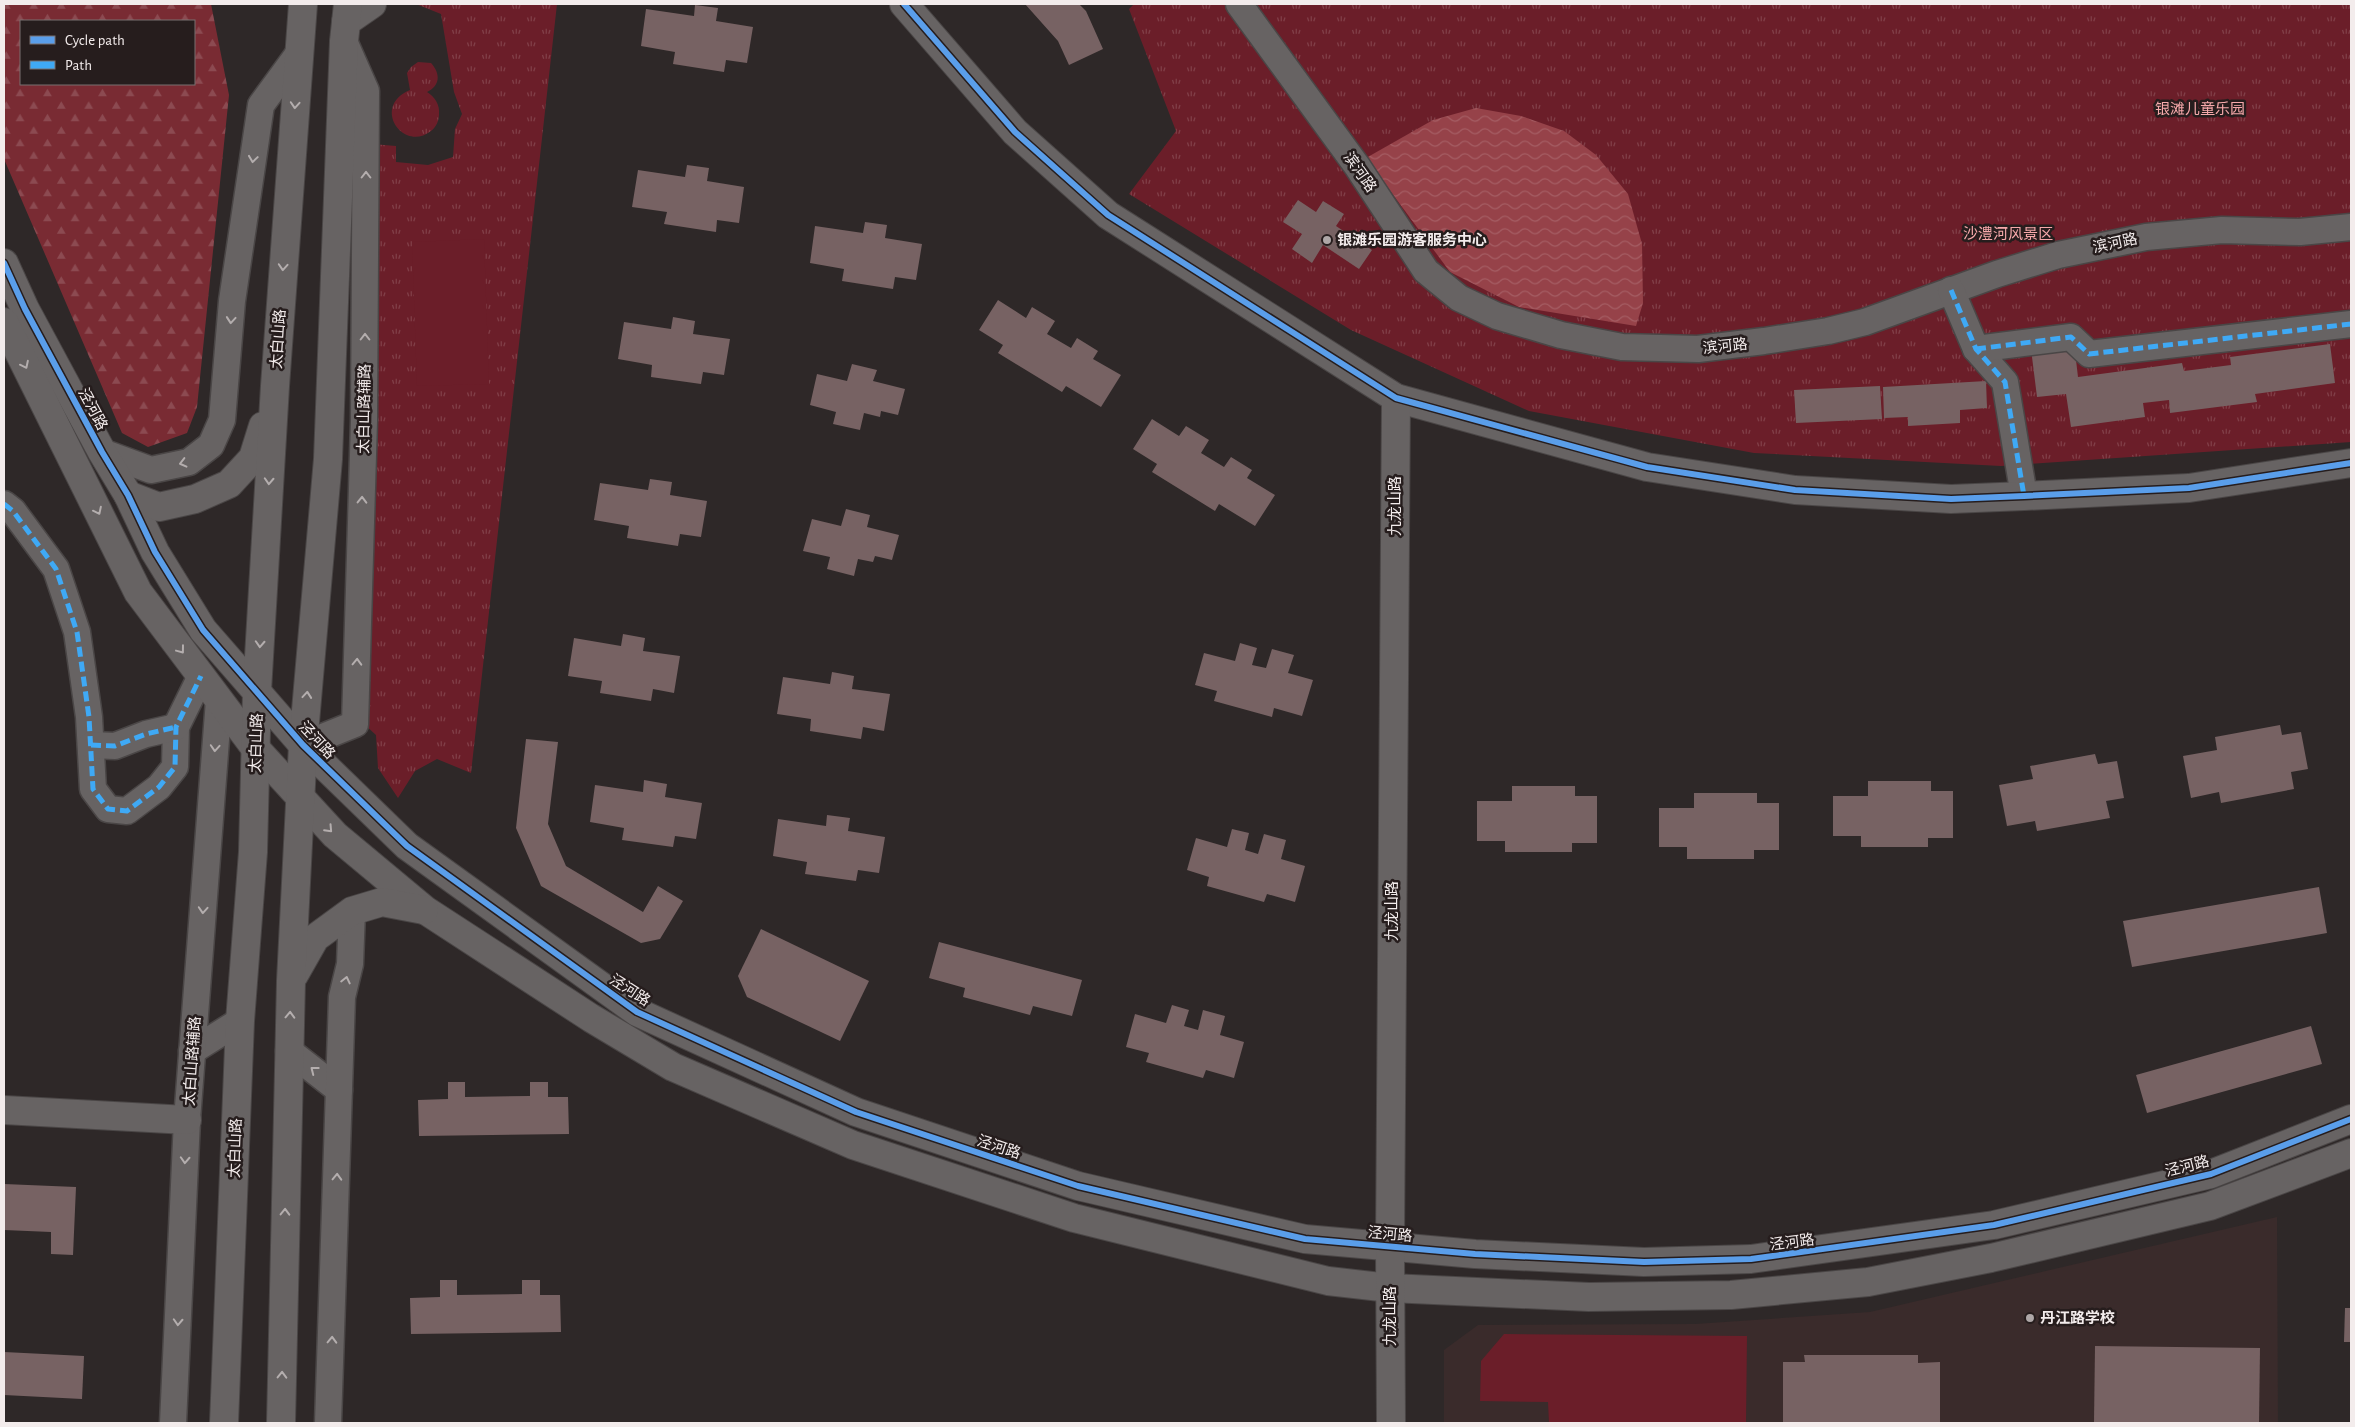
<svg xmlns="http://www.w3.org/2000/svg" width="2355" height="1427" font-family="'Alegreya Sans','Noto Sans SC',sans-serif">
<style>
.built{fill:#3a2b2b}
.grass{fill:url(#grass-tufts)}
.forest{fill:url(#forest-firs);fill-rule:evenodd}
.garden{fill:#6b1e29}
.water{fill:url(#water-waves)}
.building{fill:#776263}
.lines{fill:none;stroke-linecap:round;stroke-linejoin:round}
.street-casing{stroke:#4a4646;stroke-width:29}
.secondary-casing{stroke:#4a4646;stroke-width:30}
.street{stroke:#676363;stroke-width:26}
.secondary{stroke:#676363;stroke-width:28}
.quiet{stroke:#3fa9f5;stroke-width:5;stroke-dasharray:10 5;stroke-linecap:butt}
.cycleway-casing{stroke:#261d1d;stroke-width:9}
.cycleway{stroke:#5a9eea;stroke-width:6}
.oneway{stroke:#b4aeae}
.poi-dot{fill:#aea7a7;stroke:#261d1d;stroke-width:2}
.labels{text-anchor:middle;stroke-width:5;stroke-linejoin:round;paint-order:stroke}
.park-label{font-size:15px;fill:#f7a9ab;stroke:#261d1d}
.street-label{font-size:15px;fill:#f3ecec;stroke:#261d1d}
.poi-label{font-size:15px;font-weight:bold;fill:#f3ecec;stroke:#261d1d;text-anchor:start}
</style>
<defs>
<pattern id="grass-tufts" width="24" height="20" patternUnits="userSpaceOnUse" patternTransform="scale(1.25)"><rect width="24" height="20" fill="#6b1e29"/><path d="M3 7l-1-3M5 7V3M7 7l1-3M15 17l-1-3M17 17v-4M19 17l1-3" fill="none" stroke="#813f48"/></pattern>
<pattern id="forest-firs" width="22" height="20" patternUnits="userSpaceOnUse" patternTransform="scale(1.25)"><rect width="22" height="20" fill="#792b33"/><path d="M5 1l3.5 6h-7zM16 11l3.5 6h-7z" fill="#8c4a51"/></pattern>
<pattern id="water-waves" width="16" height="10" patternUnits="userSpaceOnUse" patternTransform="scale(1.25)"><rect width="16" height="10" fill="#964249"/><path d="M0 5q4-4 8 0t8 0" fill="none" stroke="#a55d63"/></pattern>
</defs>
<rect width="100%" height="100%" fill="#2e2828"/>
<polygon class="built" points="2277,1217 2278,1423 1444,1423 1444,1350 1478,1325 1695,1324 1870,1312"/>
<g class="grass">
<polygon points="416,4 557,4 471,773 437,759 415,771 398,798 378,768 376,735 363,723 372,144 396,146 396,162 428,165 453,157 455,129 462,114 454,92 441,14"/>
<polygon points="1134,4 2351,4 2351,442 2001,466 1754,453 1529,411 1351,330 1129,194 1176,131 1129,9"/>
<path d="M418,62L431,63C441,74 440,86 427,92C435,97 440,105 439,114C439,121 436,127 431,131C403,153 371,106 410,90L407,73L411,67Z"/>
</g>
<path class="forest" d="M4,4H211L229,95L197,407L187,433L148,447L122,433L4,159ZM21,21H194V84H21Z"/>
<g class="garden">
<polygon points="484,239 489,384 417,386 412,242"/>
<polygon points="1504,1334 1747,1336 1746,1423 1549,1423 1548,1402 1480,1401 1481,1361"/>
</g>
<polygon class="water" points="1476,108 1521,116 1564,131 1596,155 1628,194 1642,244 1643,303 1636,326 1519,307 1450,272 1366,158 1433,120"/>
<g class="building">
<polygon points="1025,4 1079,4 1086,11 1103,49 1069,65 1058,41"/>
<polygon points="695,5 718,8 716,21 753,27 747,63 726,60 724,72 673,64 675,52 641,46 646,9 694,16"/>
<polygon points="687,165 709,168 707,181 744,187 739,223 717,220 716,232 664,224 667,212 632,207 638,170 685,177"/>
<polygon points="1298,200 1316,212 1323,201 1344,214 1336,226 1372,250 1359,269 1323,245 1312,263 1292,249 1302,234 1283,222"/>
<polygon points="865,222 887,225 885,238 922,244 916,280 895,277 893,289 842,281 844,269 810,263 815,226 863,233"/>
<polygon points="998,300 1026,318 1032,307 1055,321 1047,334 1071,348 1077,338 1098,351 1093,359 1121,375 1101,407 1066,386 1062,392 998,353 1003,345 979,330"/>
<polygon points="673,317 695,321 693,334 730,339 724,375 703,372 701,384 651,377 652,365 618,359 624,322 671,329"/>
<polygon points="2074,343 2078,377 2182,363 2184,371 2231,365 2230,357 2330,344 2335,383 2255,394 2257,402 2170,413 2169,400 2143,403 2145,417 2071,427 2066,394 2037,397 2031,349"/>
<polygon points="852,364 877,370 873,381 905,389 898,415 881,411 880,417 864,413 860,430 833,424 836,412 810,405 817,374 847,381"/>
<polygon points="1986,381 1987,408 1960,410 1960,423 1908,426 1908,417 1884,418 1883,387"/>
<polygon points="1880,386 1882,419 1796,423 1794,390"/>
<polygon points="1152,419 1179,436 1186,426 1209,440 1201,453 1224,467 1231,457 1252,470 1247,478 1275,495 1255,526 1219,504 1215,511 1152,472 1157,464 1133,449"/>
<polygon points="650,479 672,482 670,495 707,501 701,537 680,534 678,546 627,538 629,526 594,520 600,483 648,490"/>
<polygon points="846,509 870,515 867,527 899,535 892,560 875,556 873,562 858,559 854,576 827,569 830,557 803,551 812,519 841,526"/>
<polygon points="623,634 645,638 643,651 680,656 674,693 653,689 651,701 600,693 602,681 568,676 574,638 621,646"/>
<polygon points="1240,643 1257,648 1252,665 1266,668 1272,649 1294,655 1288,673 1313,680 1302,716 1274,708 1272,717 1214,701 1217,691 1195,685 1204,653 1235,661"/>
<polygon points="832,672 854,676 852,689 890,694 884,731 863,727 861,739 810,731 811,719 777,714 783,677 830,684"/>
<polygon points="2280,725 2282,735 2301,732 2308,769 2291,772 2294,789 2221,803 2219,792 2191,798 2183,756 2217,750 2215,737"/>
<polygon points="526,739 558,742 548,824 566,866 643,912 658,886 683,901 660,939 641,943 541,886 516,828"/>
<polygon points="2095,754 2098,764 2117,761 2124,798 2106,801 2110,818 2037,831 2035,821 2007,826 1999,785 2033,779 2030,766"/>
<polygon points="644,780 667,784 665,797 702,803 696,839 675,836 673,847 622,840 624,828 590,822 595,785 643,792"/>
<polygon points="1868,781 1931,781 1931,791 1953,791 1953,838 1928,838 1928,847 1861,847 1861,836 1833,836 1833,796 1868,796"/>
<polygon points="1512,786 1575,786 1575,796 1597,796 1597,843 1572,843 1572,852 1505,852 1505,841 1477,841 1477,801 1512,801"/>
<polygon points="1694,793 1757,793 1757,803 1779,803 1779,850 1754,850 1754,859 1687,859 1687,847 1659,847 1659,808 1694,808"/>
<polygon points="827,815 850,818 848,831 885,837 879,873 858,870 856,881 805,874 807,862 773,856 778,819 826,826"/>
<polygon points="1232,829 1249,833 1245,850 1258,854 1264,834 1286,840 1281,859 1305,866 1295,902 1267,894 1264,902 1207,886 1209,877 1187,870 1196,838 1227,847"/>
<polygon points="2319,887 2327,933 2132,967 2123,921"/>
<polygon points="761,929 869,981 840,1041 747,997 738,976"/>
<polygon points="939,942 1082,980 1072,1016 1033,1006 1030,1015 963,997 965,988 929,978"/>
<polygon points="1172,1005 1189,1010 1184,1026 1198,1030 1203,1010 1225,1016 1220,1035 1244,1042 1234,1078 1206,1070 1203,1078 1146,1062 1149,1053 1126,1047 1135,1014 1166,1023"/>
<polygon points="2311,1026 2322,1064 2147,1113 2136,1075"/>
<polygon points="448,1082 465,1082 465,1097 530,1096 530,1082 548,1082 548,1097 568,1097 569,1134 419,1136 418,1100 448,1099"/>
<polygon points="4,1184 76,1187 73,1255 51,1254 51,1232 4,1230"/>
<polygon points="440,1280 457,1280 457,1295 522,1294 522,1280 540,1280 540,1295 560,1295 561,1332 411,1334 410,1298 440,1297"/>
<polygon points="2345,1308 2351,1308 2351,1342 2344,1342"/>
<polygon points="2095,1346 2260,1348 2259,1423 2094,1423"/>
<polygon points="4,1352 84,1356 82,1399 4,1395"/>
<polygon points="1804,1355 1918,1355 1918,1363 1940,1362 1940,1423 1783,1423 1783,1362 1805,1362"/>
</g>
<g class="lines">
<defs>
<g id="street">
<polyline points="1239,4 1357,166 1426,271 1459,298 1497,316 1561,335 1622,347 1698,349 1764,341 1828,331 1865,322 1997,274 2058,255 2146,237 2222,230 2300,232 2351,227"/>
<polyline points="1951,290 1976,349 2005,382 2024,496"/>
<polyline points="1976,349 2071,337 2089,354 2351,324"/>
<polyline points="102,452 151,470 189,462 211,445 222,420 232,301 261,105 299,53"/>
<polyline points="4,504 13,511 56,569 77,632 89,717 93,789 108,809 127,811 159,787 175,767 176,727 201,676"/>
<polyline points="91,745 115,746 146,734 176,727"/>
<polyline points="303,745 355,724 364,421 366,91 344,41"/>
<polyline points="192,1051 240,1021"/>
<polyline points="289,1051 339,1090"/>
<polyline points="173,1423 187,1120 219,700"/>
<polyline points="328,1423 342,997 350,964 352,911"/>
</g>
<g id="secondary">
<polyline points="904,4 1015,132 1108,215 1396,398 1647,467 1795,490 1951,499 2024,496 2189,488 2351,463"/>
<polyline points="346,22 372,4"/>
<polyline points="4,263 25,309 102,452 128,495 155,552 203,630 303,745 407,846 637,1012 856,1112 1078,1186 1305,1239 1475,1254 1644,1262 1751,1259 1994,1225 2211,1174 2351,1119"/>
<polyline points="4,322 138,592 256,749 335,835 425,910 591,1018 673,1067 853,1145 1074,1218 1328,1281 1390,1288 1589,1297 1731,1295 1868,1282 1991,1258 2210,1206 2351,1153"/>
<polyline points="128,495 159,507 195,499 229,484 253,458 263,426"/>
<polyline points="294,975 315,938 352,911 382,902 424,910"/>
<polyline points="4,1110 187,1120"/>
<polyline points="224,1423 240,1021 253,852 257,691 275,386 303,4"/>
<polyline points="281,1423 291,981 303,745 328,459 344,41 348,4"/>
<polyline points="1391,1423 1390,1246 1396,398"/>
</g>
</defs>
<use href="#street" class="street-casing"/>
<use href="#secondary" class="secondary-casing"/>
<use href="#street" class="street"/>
<use href="#secondary" class="secondary"/>
<g class="quiet">
<polyline points="1951,290 1976,349 2005,382 2024,496"/>
<polyline points="1976,349 2071,337 2089,354 2351,324"/>
<polyline points="4,504 13,511 56,569 77,632 89,717 93,789 108,809 127,811 159,787 175,767 176,727 201,676"/>
<polyline points="91,745 115,746 146,734 176,727"/>
</g>
<defs>
<g id="cycleway">
<polyline points="904,4 1015,132 1108,215 1396,398 1647,467 1795,490 1951,499 2024,496 2189,488 2351,463"/>
<polyline points="4,263 25,309 102,452 128,495 155,552 203,630 303,745 407,846 637,1012 856,1112 1078,1186 1305,1239 1475,1254 1644,1262 1751,1259 1994,1225 2211,1174 2351,1119"/>
</g>
</defs>
<use href="#cycleway" class="cycleway-casing"/>
<use href="#cycleway" class="cycleway"/>
</g>
<defs><path id="oneway-chevron" d="M-2-3.5L2.5 0L-2 3.5" fill="none" stroke-width="1.6" stroke-linecap="round" stroke-linejoin="round" transform="scale(1.25)"/></defs>
<g class="oneway">
<use href="#oneway-chevron" transform="translate(295 105) rotate(94)"/>
<use href="#oneway-chevron" transform="translate(253 159) rotate(98)"/>
<use href="#oneway-chevron" transform="translate(366 175) rotate(-90)"/>
<use href="#oneway-chevron" transform="translate(283 267) rotate(94)"/>
<use href="#oneway-chevron" transform="translate(231 320) rotate(95)"/>
<use href="#oneway-chevron" transform="translate(365 337) rotate(-90)"/>
<use href="#oneway-chevron" transform="translate(25 365) rotate(64)"/>
<use href="#oneway-chevron" transform="translate(183 463) rotate(166)"/>
<use href="#oneway-chevron" transform="translate(269 481) rotate(93)"/>
<use href="#oneway-chevron" transform="translate(362 500) rotate(-89)"/>
<use href="#oneway-chevron" transform="translate(98 511) rotate(64)"/>
<use href="#oneway-chevron" transform="translate(260 644) rotate(93)"/>
<use href="#oneway-chevron" transform="translate(181 650) rotate(53)"/>
<use href="#oneway-chevron" transform="translate(357 662) rotate(-88)"/>
<use href="#oneway-chevron" transform="translate(307 695) rotate(-85)"/>
<use href="#oneway-chevron" transform="translate(215 748) rotate(94)"/>
<use href="#oneway-chevron" transform="translate(329 829) rotate(47)"/>
<use href="#oneway-chevron" transform="translate(203 910) rotate(94)"/>
<use href="#oneway-chevron" transform="translate(346 980) rotate(-77)"/>
<use href="#oneway-chevron" transform="translate(290 1015) rotate(-88)"/>
<use href="#oneway-chevron" transform="translate(314 1070) rotate(-142)"/>
<use href="#oneway-chevron" transform="translate(185 1160) rotate(93)"/>
<use href="#oneway-chevron" transform="translate(337 1177) rotate(-88)"/>
<use href="#oneway-chevron" transform="translate(285 1212) rotate(-89)"/>
<use href="#oneway-chevron" transform="translate(178 1322) rotate(93)"/>
<use href="#oneway-chevron" transform="translate(332 1340) rotate(-88)"/>
<use href="#oneway-chevron" transform="translate(282 1375) rotate(-89)"/>
</g>
<g class="poi-dot">
<circle cx="1327" cy="240" r="5"/>
<circle cx="2030" cy="1318" r="5"/>
</g>
<g class="labels">
<g class="park-label">
<text x="2200" y="114">银滩儿童乐园</text>
<text x="2008" y="239">沙澧河风景区</text>
</g>
<g class="street-label">
<text transform="translate(1360 172) rotate(55)" y="5">滨河路</text>
<text transform="translate(2115 243) rotate(-12)" y="5">滨河路</text>
<text transform="translate(278 339) rotate(-86)" y="5">太白山路</text>
<text transform="translate(1725 346) rotate(-6)" y="5">滨河路</text>
<text transform="translate(93 409) rotate(62)" y="5">泾河路</text>
<text transform="translate(364 409) rotate(-89)" y="5">太白山路辅路</text>
<text transform="translate(1395 506) rotate(-90)" y="5">九龙山路</text>
<text transform="translate(317 740) rotate(47)" y="5">泾河路</text>
<text transform="translate(256 743) rotate(-88)" y="5">太白山路</text>
<text transform="translate(1392 911) rotate(-90)" y="5">九龙山路</text>
<text transform="translate(630 990) rotate(33)" y="5">泾河路</text>
<text transform="translate(192 1061) rotate(-86)" y="5">太白山路辅路</text>
<text transform="translate(999 1147) rotate(18)" y="5">泾河路</text>
<text transform="translate(235 1148) rotate(-88)" y="5">太白山路</text>
<text transform="translate(2187 1166) rotate(-14)" y="5">泾河路</text>
<text transform="translate(1390 1234) rotate(5)" y="5">泾河路</text>
<text transform="translate(1792 1242) rotate(-7)" y="5">泾河路</text>
<text transform="translate(1390 1316) rotate(-90)" y="5">九龙山路</text>
</g>
<g class="poi-label">
<text x="1337" y="245">银滩乐园游客服务中心</text>
<text x="2040" y="1323">丹江路学校</text>
</g>
</g>
<rect width="2355" height="1427" fill="none" stroke="#f3ecec" stroke-width="10"/>
<rect x="20" y="20" width="175" height="65" fill="#261d1d" stroke="#787070"/>
<rect x="30" y="36" width="25" height="8" fill="#5a9eea" stroke="#787070"/>
<text x="65" y="45" font-size="15" fill="#f3ecec">Cycle path</text>
<rect x="30" y="61" width="25" height="8" fill="#3fa9f5" stroke="#787070"/>
<text x="65" y="70" font-size="15" fill="#f3ecec">Path</text>
</svg>
